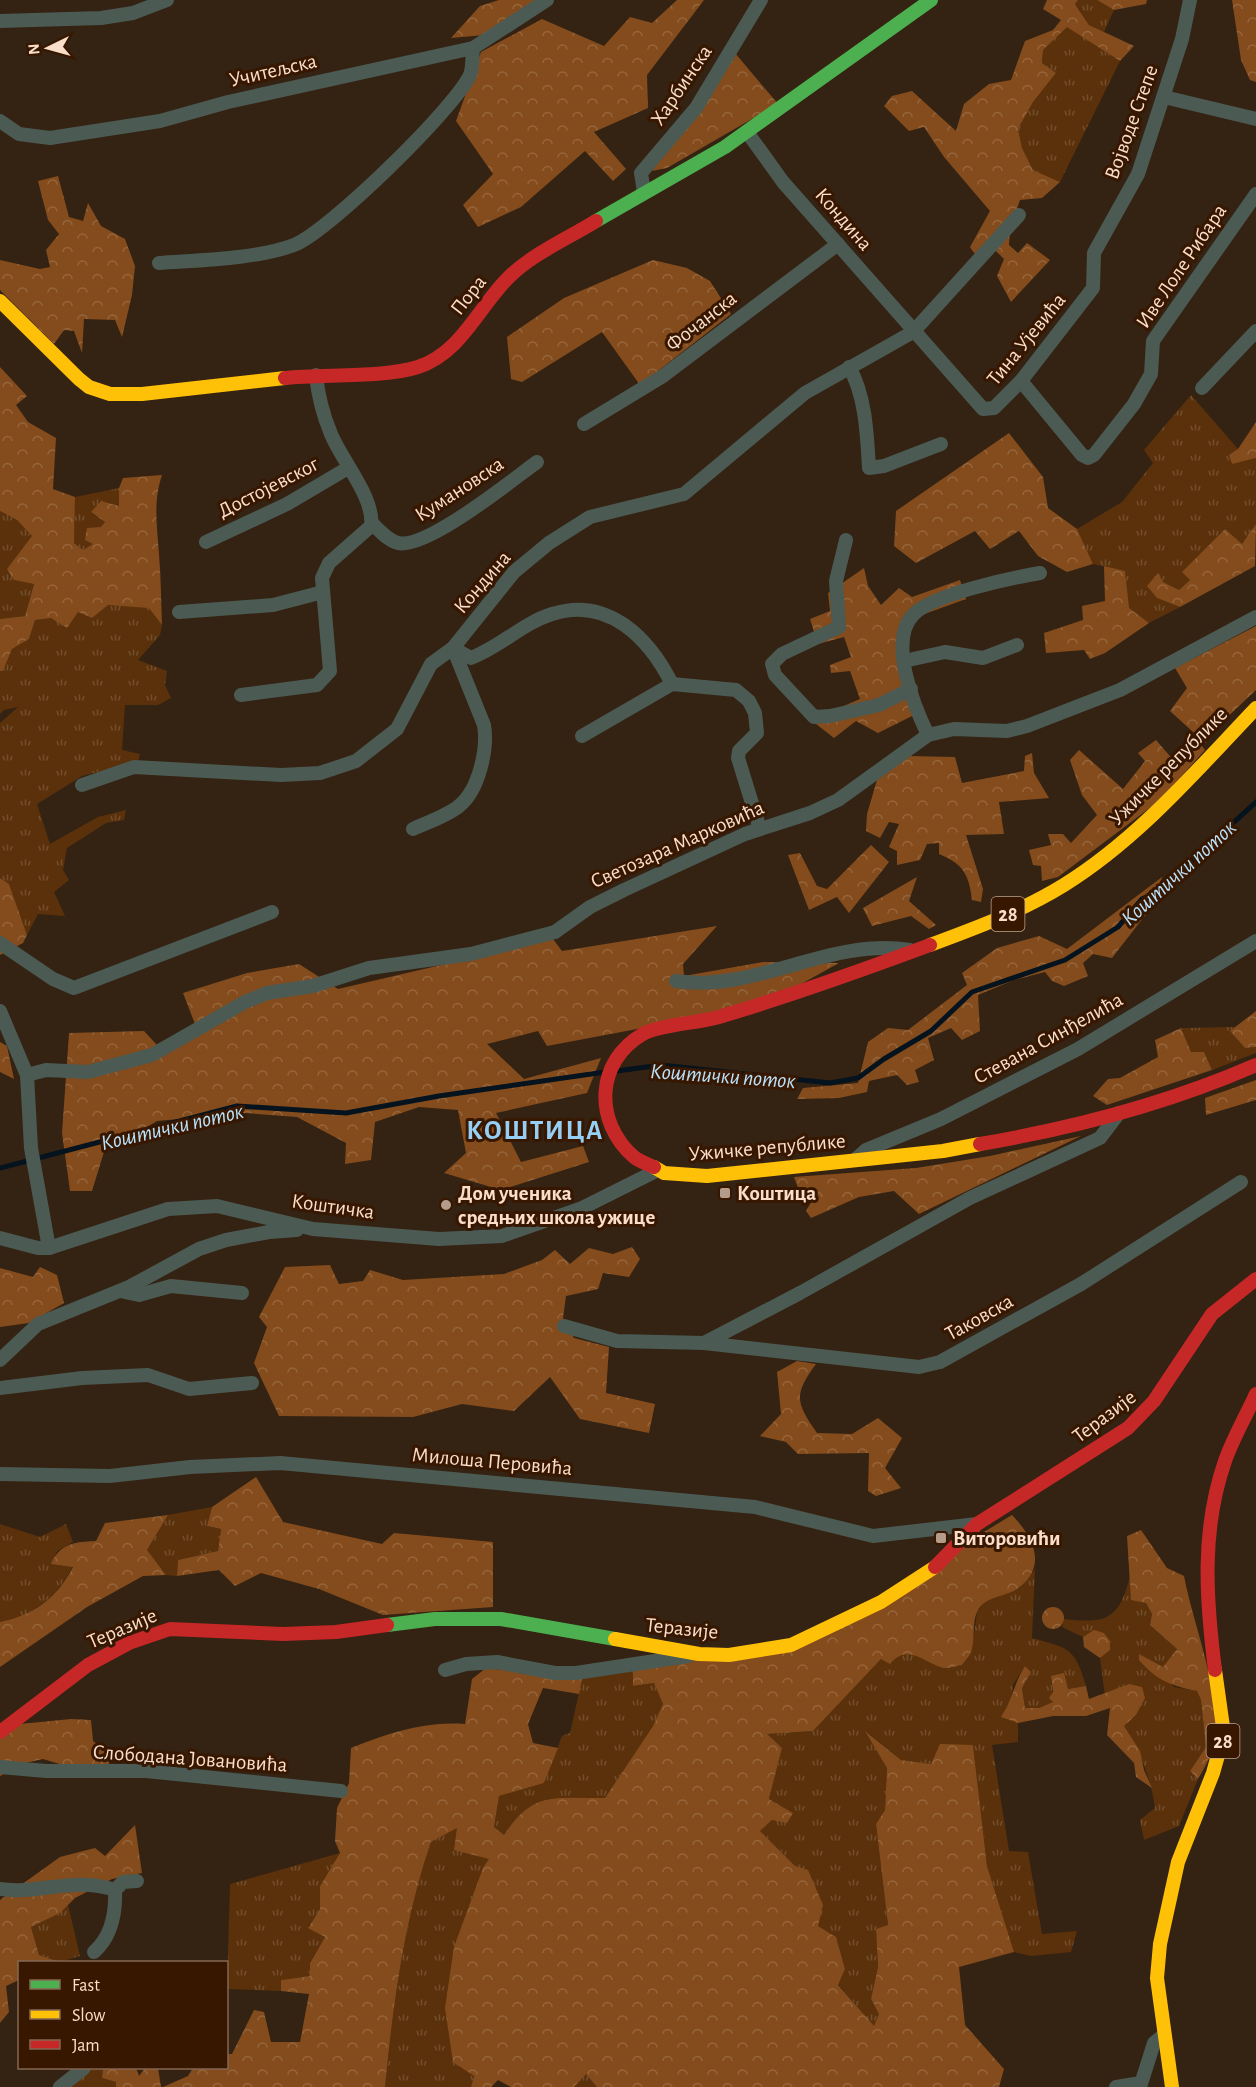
<svg xmlns="http://www.w3.org/2000/svg" width="1256" height="2087" font-family="'Alegreya Sans',sans-serif">
<style>
.grass{fill:url(#grass-tufts)}
.forest{fill:url(#forest-crowns)}
.lines{fill:none;stroke-linecap:round;stroke-linejoin:round}
.stream{stroke:#05131e;stroke-width:5}
.street{stroke:#4b5a53;stroke-width:14}
.fast{stroke:#4caf50;stroke-width:14}
.slow{stroke:#ffc107;stroke-width:14}
.jam{stroke:#c62828;stroke-width:14}
.poi-dot{fill:#b59c8a;stroke:#371700;stroke-width:2}
.labels{text-anchor:middle;stroke-width:6;stroke-linejoin:round;paint-order:stroke}
.shield{fill:#371700;stroke:#c0a28d;stroke-width:1.5}
.shield-label{font-size:20px;font-weight:bold;fill:#fadeca}
.street-label{font-size:21px;fill:#fadeca;stroke:#371700}
.poi-label{font-size:21px;font-weight:bold;fill:#fadeca;stroke:#371700;text-anchor:start}
.water-label{font-size:22px;font-style:italic;fill:#bbe2fb;stroke:#371700}
.district-label{font-size:27px;font-weight:bold;letter-spacing:1.5px;fill:#95cff5;stroke:#371700}
</style>
<defs>
<pattern id="grass-tufts" width="24" height="20" patternUnits="userSpaceOnUse" patternTransform="scale(1.5)"><rect width="24" height="20" fill="#5a310a"/><path d="M3 7l-1-3M5 7V3M7 7l1-3M15 17l-1-3M17 17v-4M19 17l1-3" fill="none" stroke="#734e2c"/></pattern>
<pattern id="forest-crowns" width="20" height="18" patternUnits="userSpaceOnUse" patternTransform="scale(1.5)"><rect width="20" height="18" fill="#844c1c"/><path d="M2 6a3 3 0 1 1 6 0M12 15a3 3 0 1 1 6 0" fill="none" stroke="#96653c"/></pattern>
</defs>
<rect width="100%" height="100%" fill="#342212"/>
<g class="grass">
<polygon points="1078,0 1097,0 1114,10 1104,32 1089,25 1075,3"/>
<polygon points="1067,26 1120,61 1060,182 1033,170 1022,148 1018,129 1033,102 1056,73 1042,63 1043,50"/>
<polygon points="1191,395 1238,449 1231,464 1256,458 1256,524 1242,545 1225,529 1183,572 1190,580 1179,590 1163,582 1158,574 1148,586 1157,598 1180,607 1149,623 1128,609 1125,571 1093,564 1077,529 1122,502 1153,463 1144,450"/>
<polygon points="119,488 119,506 92,513 105,522 94,544 83,550 74,543 75,497"/>
<polygon points="0,511 17,520 32,536 14,580 34,583 25,616 0,619"/>
<polygon points="107,605 149,607 162,625 160,635 138,660 167,671 165,685 171,698 158,705 125,705 122,750 140,754 138,762 82,776 37,804 50,844 98,817 126,810 124,820 106,823 67,848 63,870 69,880 54,892 65,916 38,914 27,935 9,884 0,878 0,723 18,707 4,710 0,714 0,671 3,671 12,649 29,639 35,620 78,612 92,618"/>
<polygon points="1235,1027 1230,1031 1245,1048 1256,1047 1256,1053 1212,1070 1204,1052 1191,1052 1181,1028"/>
<polygon points="212,1507 207,1526 221,1529 218,1551 178,1560 177,1576 166,1575 147,1550 168,1515"/>
<path d="M0,1524L40,1537L66,1524L73,1542L57,1551L52,1564L73,1566C56,1598 35,1614 0,1622Z"/>
<path d="M1035,1569L1032,1638C1069,1648 1075,1648 1086,1686L1068,1689L1051,1676L1053,1702L1039,1708H1025L1022,1688L1031,1672L1025,1666L1013,1685L1011,1702L1002,1717L1018,1723V1742L992,1745L1009,1851L1028,1852L1042,1934L1077,1931L1071,1952L1031,1956L1014,1952L987,1866L973,1745H940L931,1764L901,1760L867,1732L887,1768L885,1810L876,1824L888,1926L876,1929L878,1967L871,1999L879,2014L874,2027L838,1984L845,1969L836,1937L818,1926L795,1866L760,1831L772,1820L793,1813L769,1799L782,1748L766,1734L813,1731L881,1659L908,1652L945,1669L972,1650L977,1612L986,1600L1020,1588Z"/>
<path d="M1130,1576L1131,1599L1146,1603L1152,1614L1150,1625L1177,1649L1163,1668L1139,1654L1174,1687L1197,1691L1201,1700L1206,1747L1190,1771L1198,1779L1179,1826L1144,1840L1140,1820L1155,1808C1151,1778 1140,1751 1124,1726L1136,1715L1129,1684L1105,1696L1100,1658L1110,1650V1641L1104,1633L1094,1631L1083,1637L1062,1627L1064,1619C1108,1624 1119,1619 1130,1576Z"/>
<path d="M633,1671L634,1686L654,1683L663,1704L653,1726L605,1798C555,1799 534,1789 504,1835L494,1827L499,1796L544,1783L562,1736L570,1733L582,1679Z"/>
<path d="M458,1827L489,1859L474,2076L471,2087H385C393,2005 404,1920 431,1842Z"/>
<polygon points="340,1853 320,1886 320,1909 308,1927 325,1937 310,1962 310,1976 281,1980 281,1991 227,1989 230,1884"/>
<polygon points="68,1905 80,1956 60,1962 39,1955 31,1927 59,1913"/>
<polygon points="79,2068 103,2068 102,2078 116,2082 116,2087 54,2087"/>
<polygon points="586,2073 597,2087 574,2087"/>
</g>
<g class="forest">
<polygon points="499,0 539,0 485,35 451,38 480,6"/>
<polygon points="677,0 704,0 647,75 648,108 594,132 626,169 613,181 585,151 521,207 478,227 463,205 493,174 456,121 481,52 542,19 604,46 630,17 652,23"/>
<polygon points="1047,0 1078,0 1075,4 1089,25 1134,46 1120,61 1067,27 1043,50 1042,63 1056,73 1033,102 1018,129 1022,148 1033,170 1060,182 1042,198 1020,200 1010,229 1009,245 1018,253 1027,243 1050,260 1011,302 997,276 1004,259 995,250 975,254 970,247 990,211 944,157 924,127 909,131 884,106 892,96 912,91 956,131 964,104 989,84 1011,80 1025,41 1053,30 1061,20 1043,9"/>
<polygon points="1097,0 1147,0 1146,4 1114,10"/>
<polygon points="1232,0 1256,0 1256,82 1250,80 1241,60"/>
<polygon points="735,53 778,104 667,168 652,171"/>
<polygon points="58,176 69,217 83,221 88,203 101,226 125,239 135,266 132,295 122,337 115,320 84,319 82,353 74,331 64,330 54,344 0,290 0,260 40,269 50,267 46,250 59,234 48,220 38,181"/>
<polygon points="653,260 687,268 710,281 731,314 640,385 602,332 522,382 511,379 507,337 564,298"/>
<path d="M0,367L27,396L16,405L28,422L56,438L53,489L75,497L74,543L83,550L93,544L85,540L87,528L101,527L105,522L91,512L101,501L119,506V488L123,478L162,475C153,502 157,525 159,554C161,577 161,601 162,625L149,608L108,605L92,618L78,612L67,628L51,618L35,620L29,639L12,649L3,671H0V619L25,616L34,584L14,580L7,569L32,536L17,520L0,511Z"/>
<polygon points="1256,422 1256,458 1232,464 1229,455 1238,449"/>
<polygon points="1009,433 1043,477 1048,508 1077,529 1093,564 1067,572 1038,556 1019,531 990,549 975,531 916,563 894,546 896,511"/>
<polygon points="1256,524 1255,566 1180,607 1157,598 1147,586 1158,573 1163,582 1179,590 1190,580 1182,572 1225,529 1242,544"/>
<polygon points="1104,566 1125,571 1129,608 1149,623 1105,653 1090,659 1084,650 1046,653 1044,633 1083,620 1082,606 1105,601"/>
<polygon points="864,568 868,586 881,605 899,588 912,597 960,580 966,599 919,616 898,648 914,715 878,733 856,721 834,738 811,720 860,699 850,671 831,673 830,665 851,657 844,637 818,644 810,619 830,611 828,593"/>
<polygon points="1256,626 1256,690 1220,724 1205,743 1170,711 1187,688 1175,668"/>
<polygon points="1156,740 1175,762 1198,741 1205,750 1159,801 1058,877 1042,881 1041,866 1033,865 1029,850 1051,845 1048,834 1063,834 1071,843 1097,815 1082,795 1070,760 1079,750 1123,789 1145,761 1138,753"/>
<path d="M1032,753L1034,773L1049,798L999,802L1004,834L966,835L983,889L981,902L972,900C969,874 963,864 939,854V843L927,844L920,860L897,865V851L889,847L899,824L889,822L880,838L866,831L867,814L877,780L907,756L955,757L962,783L1024,771L1025,756Z"/>
<polygon points="871,845 889,862 849,913 837,897 809,910 788,855 800,853 817,886 827,889"/>
<polygon points="917,877 909,901 936,925 929,929 911,916 872,926 863,908"/>
<polygon points="1162,877 1157,900 1112,958 1093,954 1083,963 1088,976 1064,986 1052,981 1045,972 1014,980 978,995 980,1031 962,1040 951,1028 928,1038 934,1060 915,1070 919,1082 907,1085 897,1075 869,1081 867,1092 839,1098 797,1099 803,1088 858,1083 868,1042 888,1028 908,1030 967,985 962,973 997,948 1039,936 1067,949"/>
<polygon points="0,878 9,884 27,935 23,943 0,955"/>
<polygon points="717,926 683,964 684,976 763,962 839,963 792,989 690,1019 547,1046 538,1031 487,1044 524,1079 601,1058 587,1093 496,1113 521,1162 583,1146 589,1162 501,1190 444,1173 466,1153 458,1110 419,1107 375,1122 371,1160 345,1164 346,1143 297,1117 246,1113 157,1121 104,1152 92,1191 70,1191 62,1133 69,1033 144,1031 157,1045 195,1024 183,993 247,973 299,964 338,989 553,939 562,951"/>
<polygon points="1256,1011 1256,1047 1245,1048 1230,1031"/>
<polygon points="1181,1028 1191,1052 1204,1052 1212,1070 1107,1105 1093,1096 1108,1079 1120,1078 1158,1057 1155,1040"/>
<polygon points="0,1042 7,1046 14,1079 0,1072"/>
<polygon points="1256,1080 1256,1100 1206,1115 1205,1098"/>
<polygon points="1081,1136 919,1214 894,1191 859,1197 811,1218 806,1211 816,1194 800,1193 794,1177 916,1168 990,1156"/>
<polygon points="632,1247 640,1259 629,1277 603,1273 598,1289 566,1296 563,1318 574,1338 609,1347 606,1393 655,1404 649,1433 580,1419 550,1377 514,1411 462,1404 413,1417 279,1416 254,1363 267,1327 259,1317 285,1267 330,1265 339,1284 363,1281 370,1270 403,1280 504,1274 542,1260 555,1250 570,1264 589,1248 613,1254"/>
<polygon points="40,1267 57,1275 64,1303 29,1323 0,1327 0,1268 33,1277"/>
<path d="M797,1361L816,1364C793,1395 796,1403 817,1433L852,1434L878,1418L902,1438L885,1468L901,1488L876,1496L868,1491L869,1453L798,1454L786,1442L760,1436L781,1414L777,1372Z"/>
<polygon points="256,1477 283,1522 382,1544 394,1533 493,1542 493,1607 383,1615 319,1589 261,1573 235,1586 219,1570 177,1576 178,1560 218,1551 221,1529 207,1526 212,1507"/>
<path d="M168,1515L147,1550L166,1575L143,1576L87,1607L0,1667V1622C35,1614 56,1599 73,1567L51,1564C60,1543 75,1542 96,1541L105,1523Z"/>
<path d="M1012,1515C1032,1536 1048,1564 1020,1587C1007,1598 986,1594 977,1612C972,1623 975,1638 972,1649C971,1655 965,1660 962,1665C956,1666 948,1669 943,1668C922,1661 907,1643 890,1664L881,1659L813,1731L767,1734L782,1748L769,1799L793,1813L787,1823L772,1820L760,1831L795,1866L808,1870L823,1905L818,1926L836,1937L845,1969L838,1985L874,2026L879,2014L871,1999L878,1967L876,1929L888,1925L876,1824L885,1810L887,1768L865,1731L901,1760L931,1764L940,1744L973,1745L987,1866L1014,1952L959,1967L965,2025L1004,2069L999,2087H597L586,2074L574,2087H511L498,2080L491,2087H471L474,2076L453,2062L445,2008L454,1947L483,1868L489,1859L454,1850L457,1828L431,1842C404,1920 393,2005 385,2087H163L188,2076L193,2068H226L227,2054H232L254,2010L264,2012L271,2042H300L309,1994L281,1991V1980L310,1976V1963L325,1937L308,1928L320,1909V1886L340,1853L335,1841L337,1808L349,1783L351,1748C389,1733 424,1721 465,1724L472,1679L486,1668L582,1679L579,1694L543,1688L528,1724L533,1743L558,1748L544,1783L499,1796L494,1827L504,1835C534,1789 555,1799 605,1798L653,1726L663,1704L654,1683L633,1686V1671L700,1656L803,1642Z"/>
<path d="M1141,1530L1167,1568L1184,1576C1194,1626 1215,1676 1216,1727C1217,1745 1207,1764 1198,1779L1190,1771L1206,1747L1201,1700L1197,1691C1171,1686 1156,1680 1139,1660V1654L1163,1667L1177,1649L1150,1625L1152,1614L1146,1603L1131,1600L1127,1536Z"/>
<circle cx="1053" cy="1618" r="11"/>
<polygon points="1094,1630 1104,1633 1110,1641 1110,1650 1100,1658 1084,1647 1083,1637"/>
<path d="M1025,1666L1031,1672L1022,1688L1025,1708H1039L1053,1702L1049,1698L1053,1692L1051,1676L1064,1673L1068,1689L1086,1686L1089,1699L1129,1684L1142,1687L1145,1698L1136,1715L1124,1726L1140,1751L1144,1770L1152,1788L1136,1777L1134,1763L1107,1735L1110,1708L1086,1716H1053L1018,1723L1001,1717C1013,1699 1013,1685 1025,1666Z"/>
<polygon points="71,1719 91,1720 93,1741 110,1754 109,1764 66,1766 43,1759 25,1763 0,1776 0,1737 20,1724"/>
<polygon points="135,1825 142,1873 112,1879 75,1898 60,1913 31,1927 39,1955 60,1962 20,1962 19,1980 6,1986 9,2012 0,2023 0,1900 60,1857 95,1848 105,1856"/>
<polygon points="103,2068 136,2068 139,2076 145,2068 158,2068 161,2087 116,2087 116,2082 102,2078"/>
</g>
<g class="lines">
<g class="stream">
<polyline points="617,1071 661,1065 830,1083 858,1078 884,1059 931,1031 972,992 1065,960 1118,927 1142,899 1157,892 1256,802"/>
<polyline points="0,1168 237,1106 346,1113 439,1096 605,1072"/>
</g>
<g class="street">
<polyline points="0,21 101,18 133,13 167,0"/>
<polyline points="1164,97 1256,119"/>
<polyline points="0,121 19,134 50,138 160,121 228,102 473,48 547,0"/>
<polyline points="747,132 783,182 983,409 994,408 1021,381 1093,288 1094,253 1138,174 1182,39 1190,0"/>
<polyline points="644,192 641,173 696,108 761,0"/>
<path d="M159,263C199,260 257,259 294,245C328,232 454,109 470,75C473,68 472,56 473,48"/>
<path d="M849,367C866,396 867,436 869,468L884,466L941,444"/>
<polyline points="1021,381 1082,455 1088,458 1094,455 1134,404 1151,374 1153,341 1256,194"/>
<polyline points="1202,388 1256,331"/>
<polyline points="584,424 663,376 838,244"/>
<path d="M372,523C379,530 387,540 398,543C426,550 512,480 537,462"/>
<polyline points="846,540 836,581 839,627 782,654 772,664 775,675 814,717 830,716 879,705 911,689"/>
<polyline points="206,542 287,504 348,468"/>
<polyline points="179,612 273,605 323,592"/>
<path d="M453,648L471,658C500,647 523,623 552,614C608,596 649,638 672,684"/>
<polyline points="904,661 945,652 983,658 1017,645"/>
<path d="M241,695L317,685L330,671L322,578L329,563L371,526C375,498 342,461 331,434C323,415 318,395 316,375"/>
<path d="M928,735C914,706 887,640 914,614C934,594 1011,578 1040,573"/>
<polyline points="582,736 672,684 736,690 749,701 755,713 757,733 739,751 738,758 760,829"/>
<polyline points="82,785 134,767 281,775 320,773 356,761 397,729 431,664 453,648 514,572 549,543 590,517 684,494 805,393 913,332 1019,215"/>
<path d="M413,829C428,822 447,816 459,806C479,790 488,749 484,725L453,648"/>
<polyline points="0,943 53,979 74,988 272,912"/>
<path d="M676,981C756,993 829,937 910,950"/>
<polyline points="0,1011 27,1075 31,1148 49,1248"/>
<polyline points="27,1075 46,1070 88,1072 152,1055 245,1002 267,993 313,986 369,968 471,954 555,932 590,907 624,890 745,834 810,813 838,800 928,735 954,729 1007,731 1027,726 1120,690 1256,617"/>
<polyline points="857,1158 866,1150 941,1119 1078,1049 1256,941"/>
<polyline points="0,1238 38,1248 49,1248 168,1209 217,1206 313,1229 439,1239 502,1236 582,1208 656,1171"/>
<polyline points="120,1291 139,1295 171,1286 242,1293"/>
<polyline points="564,1326 617,1341 704,1343 919,1367 940,1362 1081,1284 1241,1182"/>
<polyline points="704,1343 800,1293 970,1198 1100,1138 1119,1113"/>
<polyline points="0,1360 38,1324 129,1287 199,1249 226,1240 269,1232 297,1230"/>
<polyline points="0,1388 82,1378 148,1375 189,1389 252,1383"/>
<polyline points="0,1474 110,1476 190,1467 280,1463 755,1507 873,1536 977,1524"/>
<polyline points="445,1670 466,1664 497,1662 555,1673 576,1673 688,1656"/>
<polyline points="0,1767 46,1771 146,1771 341,1791"/>
<path d="M0,1889C36,1895 75,1876 115,1890C116,1913 112,1936 94,1952"/>
<polyline points="115,1890 123,1882 137,1881"/>
<polyline points="60,2087 84,2068"/>
<polyline points="1116,2087 1141,2083"/>
<polyline points="1140,2087 1154,2043 1164,2035"/>
</g>
<g class="fast">
<polyline points="596,221 725,147 931,0"/>
<polyline points="387,1625 435,1619 501,1619 615,1639"/>
</g>
<g class="slow">
<polyline points="0,301 79,379 89,387 110,394 142,394 285,378"/>
<path d="M930,945C976,928 1022,911 1064,885C1138,839 1196,771 1256,708"/>
<polyline points="654,1167 664,1173 707,1176 943,1151 980,1144"/>
<polyline points="615,1639 699,1654 729,1655 791,1645 881,1602 935,1567"/>
<polyline points="1172,2087 1157,1978 1160,1944 1178,1862 1213,1773 1224,1734 1215,1670"/>
</g>
<g class="jam">
<path d="M285,378C323,374 384,378 418,367C461,353 478,308 508,278C532,254 567,239 596,221"/>
<path d="M980,1144C1074,1128 1169,1103 1256,1065"/>
<path d="M654,1167C647,1164 639,1161 634,1157C593,1121 596,1061 643,1034C658,1025 699,1023 719,1017C790,996 860,971 930,945"/>
<polyline points="935,1567 977,1524 1128,1428 1154,1401 1212,1314 1256,1279"/>
<path d="M1215,1670C1206,1599 1201,1530 1225,1461C1233,1438 1246,1416 1256,1394"/>
<polyline points="0,1732 88,1665 129,1643 170,1629 283,1634 336,1632 387,1625"/>
</g>
</g>
<g class="poi-dot">
<rect x="719" y="1187" width="12" height="12" rx="3"/>
<circle cx="446" cy="1205" r="6"/>
<rect x="935" y="1532" width="12" height="12" rx="3"/>
</g>
<g class="labels">
<g class="shield">
<rect x="991.5" y="897" width="33" height="34" rx="4.5"/>
<rect x="1206.5" y="1724" width="33" height="34" rx="4.5"/>
</g>
<g class="shield-label">
<text x="1008" y="921">28</text>
<text x="1223" y="1748">28</text>
</g>
<g class="street-label">
<text transform="translate(273 70) rotate(-13)" y="7">Учитељска</text>
<text transform="translate(681 85) rotate(-56)" y="7">Харбинска</text>
<text transform="translate(1131 122) rotate(-70)" y="7">Војводе Степе</text>
<text transform="translate(844 219) rotate(49)" y="7">Кондина</text>
<text transform="translate(1181 266) rotate(-56)" y="7">Иве Лоле Рибара</text>
<text transform="translate(468 295) rotate(-52)" y="7">Пора</text>
<text transform="translate(701 321) rotate(-38)" y="7">Фочанска</text>
<text transform="translate(1026 339) rotate(-51)" y="7">Тина Ујевића</text>
<text transform="translate(268 487) rotate(-27)" y="7">Достојевског</text>
<text transform="translate(459 489) rotate(-33)" y="7">Кумановска</text>
<text transform="translate(482 582) rotate(-49)" y="7">Кондина</text>
<text transform="translate(1168 766) rotate(-45)" y="7">Ужичке републике</text>
<text transform="translate(677 844) rotate(-24)" y="7">Светозара Марковића</text>
<text transform="translate(1048 1038) rotate(-29)" y="7">Стевана Синђелића</text>
<text transform="translate(767 1147) rotate(-5)" y="7">Ужичке републике</text>
<text transform="translate(333 1206) rotate(8)" y="7">Коштичка</text>
<text transform="translate(979 1317) rotate(-29)" y="7">Таковска</text>
<text transform="translate(1104 1416) rotate(-37)" y="7">Теразије</text>
<text transform="translate(492 1461) rotate(5)" y="7">Милоша Перовића</text>
<text transform="translate(122 1628) rotate(-23)" y="7">Теразије</text>
<text transform="translate(682 1628) rotate(6)" y="7">Теразије</text>
<text transform="translate(190 1758) rotate(4)" y="7">Слободана Јовановића</text>
</g>
<g class="poi-label">
<text x="458" y="1200">Дом ученика<tspan x="458" dy="24">средњих школа ужице</tspan></text>
<text x="737" y="1200">Коштица</text>
<text x="953" y="1545">Виторовићи</text>
</g>
<g class="water-label">
<text transform="translate(1178 872) rotate(-42)" y="8">Коштички поток</text>
<text transform="translate(723 1075) rotate(4)" y="8">Коштички поток</text>
<text transform="translate(172 1126) rotate(-13)" y="8">Коштички поток</text>
</g>
<g class="district-label">
<text x="535" y="1139">КОШТИЦА</text>
</g>
</g>
<rect x="18" y="1961" width="210" height="108" fill="#371700" stroke="#856751" stroke-width="1.5"/>
<rect x="30" y="1980" width="30" height="9" fill="#4caf50" stroke="#856751" stroke-width="1.5"/>
<text x="72" y="1991" font-size="18" fill="#fadeca">Fast</text>
<rect x="30" y="2010" width="30" height="9" fill="#ffc107" stroke="#856751" stroke-width="1.5"/>
<text x="72" y="2021" font-size="18" fill="#fadeca">Slow</text>
<rect x="30" y="2040" width="30" height="9" fill="#c62828" stroke="#856751" stroke-width="1.5"/>
<text x="72" y="2051" font-size="18" fill="#fadeca">Jam</text>
<g transform="translate(48 48) rotate(265)" stroke="#371700" stroke-width="4.5" paint-order="stroke">
<path d="M0-4.5L10 22L0 15L-10 22Z" fill="#fadeca"/>
<text y="-9" font-size="16" font-weight="bold" text-anchor="middle" fill="#fadeca">N</text>
</g>
</svg>
